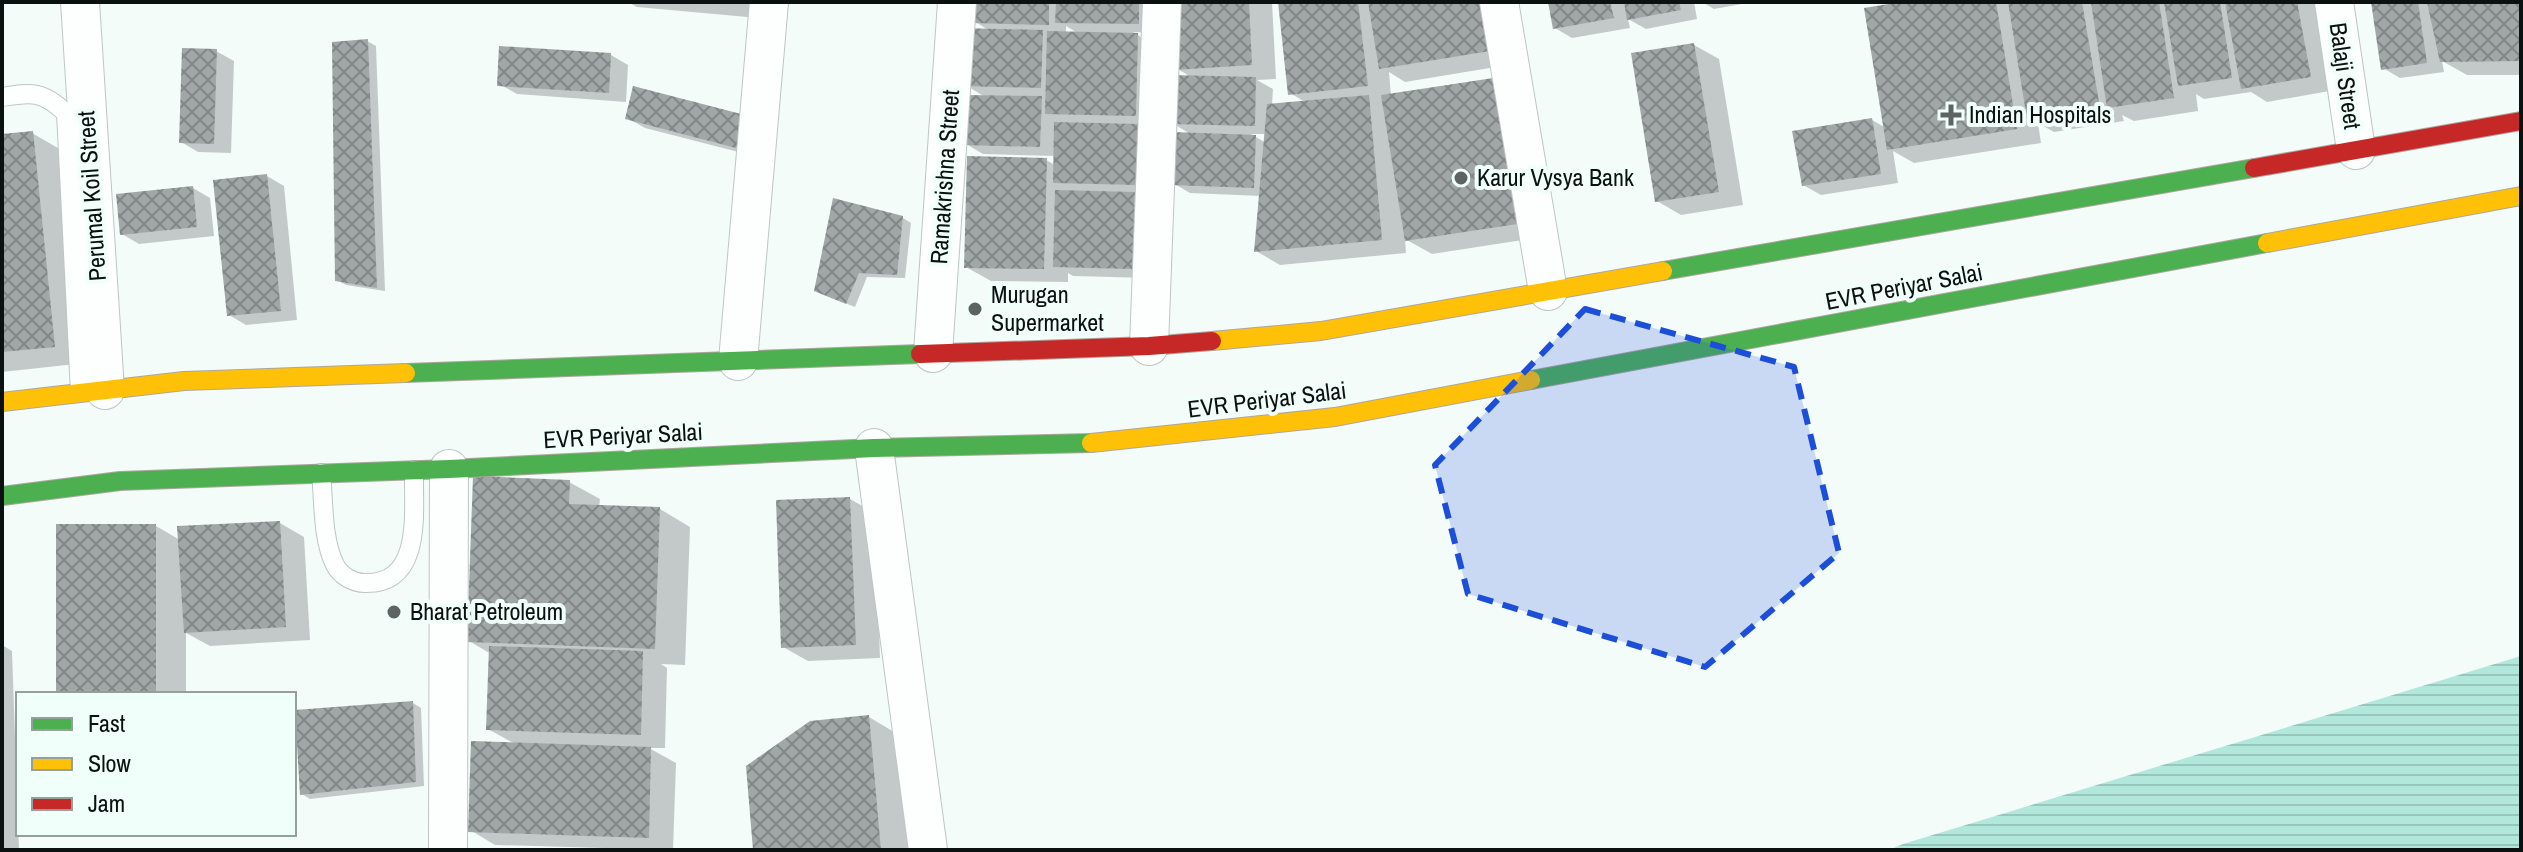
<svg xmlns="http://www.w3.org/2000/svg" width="2523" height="852" font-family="'Archivo Narrow',sans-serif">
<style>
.water{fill:url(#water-rules)}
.shadow{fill:#0003;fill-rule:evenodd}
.building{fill:url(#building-cross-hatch)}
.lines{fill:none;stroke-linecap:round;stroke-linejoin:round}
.lane-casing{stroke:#bec6c4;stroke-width:20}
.street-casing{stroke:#bec6c4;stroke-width:40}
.fast-casing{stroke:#aea69e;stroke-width:20}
.slow-casing{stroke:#aea69e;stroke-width:20}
.jam-casing{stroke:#aea69e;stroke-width:20}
.lane{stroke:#fdfffe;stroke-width:18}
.street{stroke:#fdfffe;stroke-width:38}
.fast{stroke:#4caf50;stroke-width:18}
.slow{stroke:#ffc107;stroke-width:18}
.jam{stroke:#c62828;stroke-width:18}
.marked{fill:#1d4ed8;fill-opacity:0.2;stroke:#1d4ed8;stroke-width:6;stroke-dasharray:16 10;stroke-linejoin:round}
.poi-dot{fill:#5c6362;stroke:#f1fffb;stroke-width:3}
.labels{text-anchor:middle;stroke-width:8;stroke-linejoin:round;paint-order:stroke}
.street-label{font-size:24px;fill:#0a1110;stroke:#f1fffb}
.poi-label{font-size:24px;fill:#0a1110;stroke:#f1fffb;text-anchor:start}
</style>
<defs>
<pattern id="water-rules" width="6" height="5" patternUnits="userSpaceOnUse" patternTransform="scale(2)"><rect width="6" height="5" fill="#b2e7dc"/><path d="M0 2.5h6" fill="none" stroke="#98c5bc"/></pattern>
<pattern id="building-cross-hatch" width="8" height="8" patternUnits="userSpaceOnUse" patternTransform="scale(2)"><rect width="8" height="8" fill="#a0a7a6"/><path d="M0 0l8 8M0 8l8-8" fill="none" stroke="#818786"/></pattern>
</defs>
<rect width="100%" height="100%" fill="#f4fcfa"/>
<polygon class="water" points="2521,656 2521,850 1889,850 1903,844"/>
<g class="shadow">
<polygon points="628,2 784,2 782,20 637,7"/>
<path d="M975,2H1156V33L1133,32L1154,45L1152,125L1136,124L1155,136L1154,194H1133L1152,204L1150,278L1073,276L1068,273V282L991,281L966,267L1046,160L1055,165V156L983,154L966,144L985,97L964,84L990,31L974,21ZM1066,26L1079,34L1066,33Z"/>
<path d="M1172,2H1272L1276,79L1257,80L1273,89L1272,105L1305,102L1290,93L1280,2H1504L1514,64L1405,82L1389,72L1391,96L1548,236L1432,254L1405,239L1406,253L1280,265L1256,251L1261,196L1190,193L1173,183L1192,135L1172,123L1191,77L1176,68ZM1251,134H1266V143Z"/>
<polygon points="1550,2 1694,2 1697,19 1646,29 1628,19 1630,28 1572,38 1555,28"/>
<polygon points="1702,2 1753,2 1714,9"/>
<polygon points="1914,2 2319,2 2335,90 2267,102 2251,92 2204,99 2196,94 2198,111 2134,121 2122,115 2124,121 2054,132 2038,123 2041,143 1914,163 1893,151 1898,183 1821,195 1803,185 1872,120 1886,128"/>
<polygon points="2373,2 2521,2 2521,75 2467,75 2442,61 2444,72 2400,78 2383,68"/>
<polygon points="367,41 376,46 385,291 346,285 337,280"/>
<polygon points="1694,45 1719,59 1743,205 1681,215 1657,201"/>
<polygon points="216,51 234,61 231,153 198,152 181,142"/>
<polygon points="611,55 628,65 626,102 517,94 499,84"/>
<polygon points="744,117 754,156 645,128 627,118"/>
<polygon points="32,133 63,151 85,363 2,372 2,136"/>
<polygon points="267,176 284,186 297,320 246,325 229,315"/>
<polygon points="193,188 210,198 214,236 139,244 122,234"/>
<polygon points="903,218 911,223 905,278 867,277 855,307 825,295"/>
<polygon points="569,482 600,499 599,507 660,509 690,527 685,665 661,664 667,668 665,748 649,748 676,763 673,850 495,845 470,830 517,745 488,729 491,654 469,641"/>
<polygon points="850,499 875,513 880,658 808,661 783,647"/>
<polygon points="280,523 304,537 310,640 210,646 186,633 186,694 58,694 156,526 180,540"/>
<polygon points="2,645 12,651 19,850 2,850"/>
<polygon points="413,703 421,708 424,786 310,799 302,794"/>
<polygon points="869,717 899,735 909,850 755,850"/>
</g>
<g class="building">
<polygon points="973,2 1049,2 1049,25 972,23"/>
<polygon points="1056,2 1139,2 1139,24 1055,23"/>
<polygon points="1170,2 1249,2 1252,65 1174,70"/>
<polygon points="1278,2 1358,2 1368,86 1288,95"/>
<polygon points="1368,2 1482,2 1490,51 1379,69"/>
<polygon points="1548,2 1610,2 1614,18 1553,29"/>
<polygon points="1624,2 1679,2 1681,10 1627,20"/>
<polygon points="1901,2 1996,2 2017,129 1887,150 1864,8"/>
<polygon points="2008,2 2082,2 2100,108 2027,119"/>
<polygon points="2091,2 2159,2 2174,98 2107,108"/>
<polygon points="2164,2 2220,2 2232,78 2178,86"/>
<polygon points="2225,2 2297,2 2311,77 2241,89"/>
<polygon points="2371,2 2418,2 2427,63 2381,70"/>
<polygon points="2427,2 2521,2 2521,61 2440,62"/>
<polygon points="963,28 1043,30 1041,88 962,86"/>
<polygon points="1047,31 1138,33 1136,116 1045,114"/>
<polygon points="368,39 377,288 335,281 332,42"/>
<polygon points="1694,43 1719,192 1655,202 1631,53"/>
<polygon points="499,46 611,53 609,93 497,86"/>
<polygon points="182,48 217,49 214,144 179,143"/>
<polygon points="1171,75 1256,77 1255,126 1170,124"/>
<polygon points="1500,77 1524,223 1405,241 1381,95"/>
<polygon points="633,86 745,115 736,148 625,119"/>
<polygon points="965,95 1042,96 1040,147 964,145"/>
<polygon points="1369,95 1382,240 1254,252 1267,104"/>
<polygon points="1872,118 1881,174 1802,186 1792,131"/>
<polygon points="1054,122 1138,124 1137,185 1053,183"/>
<polygon points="33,131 55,347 2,352 2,134"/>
<polygon points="1173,132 1256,135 1254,188 1171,185"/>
<polygon points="967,156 1047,158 1044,269 964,268"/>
<polygon points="267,174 281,311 227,316 213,180"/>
<polygon points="193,186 197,227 120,235 116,194"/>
<polygon points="1055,190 1135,192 1133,269 1053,267"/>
<polygon points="833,198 903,216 897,275 859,273 846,304 814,291"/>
<polygon points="473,476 570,480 569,504 660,507 655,649 467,642"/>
<polygon points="850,497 856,645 781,648 776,500"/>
<polygon points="280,521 286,627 184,633 177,526"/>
<rect x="56" y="524" width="100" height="170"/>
<polygon points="489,646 643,651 641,735 486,730"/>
<polygon points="413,701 416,782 300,795 295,710"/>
<polygon points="869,715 881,850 753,850 746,766 810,721"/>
<polygon points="471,741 651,747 649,838 468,832"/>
</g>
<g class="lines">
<defs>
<g id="lane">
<path d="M2,97C33,92 42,91 66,113L80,393"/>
<path d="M321,473C324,502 322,539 335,565C341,576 353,583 365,583C424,584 413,511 414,470"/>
</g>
<g id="street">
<polyline points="80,2 105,390"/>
<polyline points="1499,2 1548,291"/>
<polyline points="2334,2 2356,150"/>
<polyline points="1149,346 1162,2"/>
<polyline points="933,353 957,2"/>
<polyline points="738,361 769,2"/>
<polyline points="874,448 928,850"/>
<polyline points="448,850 449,469"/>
</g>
<g id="fast">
<polyline points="1663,271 2254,168"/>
<polyline points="406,373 920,354"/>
<polyline points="1531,380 2267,243"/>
<polyline points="2,496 120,481 449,469 874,448 1091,443"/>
</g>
<g id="slow">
<polyline points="2267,243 2521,196"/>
<polyline points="1212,341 1321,331 1663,271"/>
<polyline points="2,402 184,381 406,373"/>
<polyline points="1091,443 1335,417 1531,380"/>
</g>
<g id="jam">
<polyline points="2254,168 2521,121"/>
<polyline points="920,354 1149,346 1212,341"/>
</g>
</defs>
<use href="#lane" class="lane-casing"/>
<use href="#street" class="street-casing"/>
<use href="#fast" class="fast-casing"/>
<use href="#slow" class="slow-casing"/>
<use href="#jam" class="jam-casing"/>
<use href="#lane" class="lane"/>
<use href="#street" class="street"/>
<use href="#fast" class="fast"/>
<use href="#slow" class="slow"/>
<use href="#jam" class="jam"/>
</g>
<path class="marked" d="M1585,309L1794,367L1839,553L1705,667L1468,594L1435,465Z"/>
<g class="poi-dot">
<path d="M1947 103h8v8h8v8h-8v8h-8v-8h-8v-8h8z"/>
<circle cx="1461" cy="178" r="8"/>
<circle cx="975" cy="309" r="8"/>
<circle cx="394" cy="612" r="8"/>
</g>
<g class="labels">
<g class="street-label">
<text transform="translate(2345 76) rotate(82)" y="8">Balaji Street</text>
<text transform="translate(945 177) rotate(-86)" y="8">Ramakrishna Street</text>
<text transform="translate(92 196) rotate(-94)" y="8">Perumal Koil Street</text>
<text transform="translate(1904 287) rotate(-11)" y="8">EVR Periyar Salai</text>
<text transform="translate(1267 400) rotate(-7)" y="8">EVR Periyar Salai</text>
<text transform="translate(623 436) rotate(-3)" y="8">EVR Periyar Salai</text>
</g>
<g class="poi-label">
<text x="1969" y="123">Indian Hospitals</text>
<text x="1477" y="186">Karur Vysya Bank</text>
<text x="991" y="303">Murugan<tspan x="991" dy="28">Supermarket</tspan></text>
<text x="410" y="620">Bharat Petroleum</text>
</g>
</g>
<rect width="2523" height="852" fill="none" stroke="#0a1110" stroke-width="8"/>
<rect x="16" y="692" width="280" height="144" fill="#f1fffb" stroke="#95a09d" stroke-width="2"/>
<rect x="32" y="718" width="40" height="12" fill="#4caf50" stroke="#95a09d" stroke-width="2"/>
<text x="88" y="732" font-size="24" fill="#0a1110">Fast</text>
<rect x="32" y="758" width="40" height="12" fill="#ffc107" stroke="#95a09d" stroke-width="2"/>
<text x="88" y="772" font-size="24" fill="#0a1110">Slow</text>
<rect x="32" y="798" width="40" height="12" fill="#c62828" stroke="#95a09d" stroke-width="2"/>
<text x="88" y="812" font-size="24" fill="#0a1110">Jam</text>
</svg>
